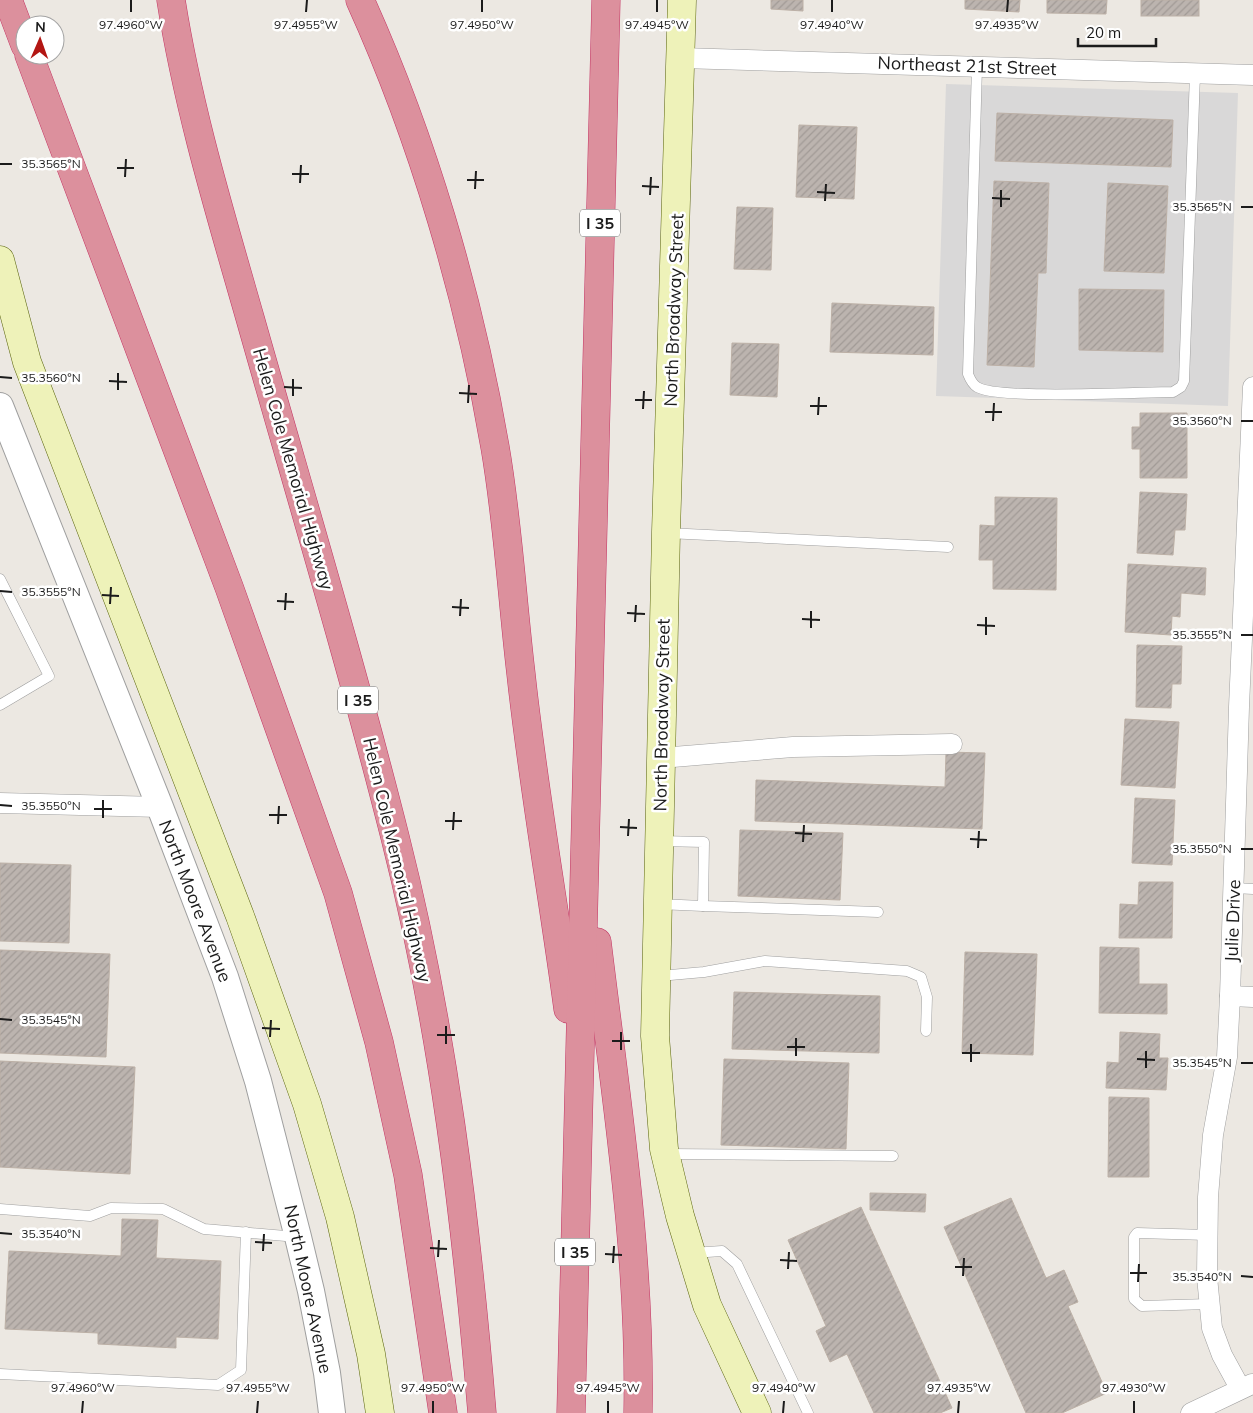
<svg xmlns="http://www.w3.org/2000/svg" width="1253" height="1413" font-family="Mulish,sans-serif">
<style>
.residential{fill:#d9d8d8}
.building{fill:url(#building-hatch);stroke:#bcb0a6}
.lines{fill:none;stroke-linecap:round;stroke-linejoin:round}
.service-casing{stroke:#9f9f9f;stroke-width:11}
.minor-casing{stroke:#9f9f9f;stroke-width:21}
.tertiary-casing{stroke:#9f9f9f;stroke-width:28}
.secondary-casing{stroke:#5b650f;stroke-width:29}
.motorway-casing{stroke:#c43463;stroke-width:29}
.service{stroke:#fff;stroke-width:10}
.minor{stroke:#fff;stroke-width:20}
.tertiary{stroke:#fff;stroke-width:26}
.secondary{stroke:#eef2b9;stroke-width:28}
.motorway{stroke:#dc909d;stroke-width:28}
.ticks{fill:none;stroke:#1b1b1b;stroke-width:2}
.labels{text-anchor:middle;stroke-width:5;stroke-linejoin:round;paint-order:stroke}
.shield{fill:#fff;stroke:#5f5f5f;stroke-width:1}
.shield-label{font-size:16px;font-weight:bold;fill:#1b1b1b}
.street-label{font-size:18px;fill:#1b1b1b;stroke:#fff}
.ticks-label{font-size:12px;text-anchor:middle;fill:#1b1b1b;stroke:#fff;stroke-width:5;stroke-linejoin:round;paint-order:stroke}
</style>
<defs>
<pattern id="building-hatch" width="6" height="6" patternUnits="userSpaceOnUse" patternTransform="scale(1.25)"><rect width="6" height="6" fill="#bcb4af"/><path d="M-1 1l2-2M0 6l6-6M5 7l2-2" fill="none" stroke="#a19a96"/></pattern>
</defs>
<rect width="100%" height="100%" fill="#ece8e2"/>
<polygon class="residential" points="946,84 1238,93 1228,406 936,396"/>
<g class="building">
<polygon points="771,0 803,0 803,11 771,9"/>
<polygon points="965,0 1020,0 1019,12 965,9"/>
<polygon points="1047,0 1107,0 1106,14 1047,13"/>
<rect x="1141" y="0" width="58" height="16"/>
<polygon points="997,113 1173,120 1171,167 995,161"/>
<polygon points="799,125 857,127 854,199 796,197"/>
<polygon points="994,181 1049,183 1046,273 1038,273 1034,367 987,365"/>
<polygon points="1108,183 1168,186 1164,273 1104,271"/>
<polygon points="737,207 773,208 771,270 734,269"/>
<polygon points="1079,289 1164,290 1163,352 1079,350"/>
<polygon points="832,303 934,307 933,355 830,352"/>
<polygon points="732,343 779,344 777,397 730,395"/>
<polygon points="1140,413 1187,413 1187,478 1140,478 1140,449 1132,449 1132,427 1140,427"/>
<polygon points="1140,492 1187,494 1185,530 1175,530 1173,555 1137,553"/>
<polygon points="995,497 1057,498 1056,590 993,589 993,560 979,560 980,525 995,526"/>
<polygon points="1128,564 1206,568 1205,595 1181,593 1180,617 1172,616 1171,635 1125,632"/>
<polygon points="1137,645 1182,646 1181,684 1172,684 1171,708 1136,707"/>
<polygon points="1125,719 1179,722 1175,788 1121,785"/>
<polygon points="946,752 985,753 982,829 755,821 756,780 945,787"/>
<polygon points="1135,798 1175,800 1172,865 1132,863"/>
<polygon points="740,830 843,833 840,900 738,896"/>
<polygon points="0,863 71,865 69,943 0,941"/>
<polygon points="1139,882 1173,882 1172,938 1119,938 1120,904 1138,905"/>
<polygon points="1100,947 1139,948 1139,984 1167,984 1167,1014 1099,1013"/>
<polygon points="0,950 110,954 106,1057 0,1053"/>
<polygon points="965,952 1037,954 1033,1055 962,1053"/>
<polygon points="734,992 880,996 879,1053 732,1049"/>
<polygon points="1120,1032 1160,1034 1159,1058 1168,1058 1166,1090 1106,1088 1107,1062 1119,1063"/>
<polygon points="724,1059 849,1063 846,1149 721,1145"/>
<polygon points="0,1061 135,1067 130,1174 0,1167"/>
<polygon points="1109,1097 1149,1098 1149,1177 1108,1177"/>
<polygon points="870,1193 926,1194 925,1212 870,1210"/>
<polygon points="1011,1198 1046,1278 1064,1270 1078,1302 1068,1306 1107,1393 1062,1413 1026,1413 944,1227"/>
<polygon points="861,1207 952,1408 940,1413 874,1413 847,1354 830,1362 816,1331 826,1326 788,1240"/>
<polygon points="122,1219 158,1220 156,1258 221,1261 218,1339 176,1337 176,1348 98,1344 98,1333 5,1329 9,1251 121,1256"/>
</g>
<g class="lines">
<defs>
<g id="service">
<path d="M977,67L968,374C970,379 972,384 977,387C997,400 1141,392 1173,392L1181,387L1184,381L1195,74"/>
<polyline points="667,533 948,547"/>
<polyline points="0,579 49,676 0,705"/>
<polyline points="1234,888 1253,889"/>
<polyline points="658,904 703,906 704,842 659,841"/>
<polyline points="703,906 878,912"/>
<polyline points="659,976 704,972 765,961 907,971 921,977 927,997 926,1031"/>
<polyline points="667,1154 893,1156"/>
<polyline points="0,1209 90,1216 111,1208 163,1209 204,1229 297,1237"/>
<polyline points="1208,1235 1137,1233 1134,1237 1134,1299 1142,1306 1209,1304"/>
<polyline points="692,1253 722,1251 737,1264 808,1413"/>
<polyline points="0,1374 218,1385 241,1370 246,1232"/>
</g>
<g id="minor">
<polyline points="681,58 1253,75"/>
<polyline points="661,758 793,747 952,744"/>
<polyline points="0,803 160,807"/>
<polyline points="1230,996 1253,997"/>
<polyline points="1240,1388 1222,1355 1212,1328 1207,1277 1208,1197 1213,1135 1227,1057 1230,996 1239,707 1253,387"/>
<polyline points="1191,1413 1252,1384"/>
</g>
<polyline id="tertiary" points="0,406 160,807 225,977 258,1081 298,1237 311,1291 327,1373 332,1413"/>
<g id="secondary">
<polyline points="682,0 666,532 655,1036 664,1149 680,1216 707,1305 757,1413"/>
<polyline points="0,260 27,362 240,916 307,1104 340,1217 371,1354 380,1413"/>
</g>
<g id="motorway">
<polyline points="8,0 25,45"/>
<path d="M171,0C188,108 220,213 250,318C299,491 351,663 395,837C443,1026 466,1219 482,1413"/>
<path d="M360,0C423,139 469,296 495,447C508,522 512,598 521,674C533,786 553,897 568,1009"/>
<polyline points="29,55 229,587 338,893 379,1042 408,1175 443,1413"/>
<path d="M597,942C616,1099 641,1255 638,1413"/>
<polyline points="571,1413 606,0"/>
</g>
</defs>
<use href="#service" class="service-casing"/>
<use href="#minor" class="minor-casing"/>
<use href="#tertiary" class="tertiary-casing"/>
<use href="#secondary" class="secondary-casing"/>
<use href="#motorway" class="motorway-casing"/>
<use href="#service" class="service"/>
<use href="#minor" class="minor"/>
<use href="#tertiary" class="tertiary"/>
<use href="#secondary" class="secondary"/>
<use href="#motorway" class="motorway"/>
</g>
<path class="ticks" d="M131,12V0M306,12L307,0M482,12V0M657,12V0M832,12V0M1007,12L1008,0M0,164H12M117,168H134M292,174H309M125,177L126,159M467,180H484M300,183L301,165M642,186L659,187M475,189L476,171M817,192L835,193M650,195L651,177M992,198L1010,199M825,201L826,184M1001,207V190M1241,207H1253M0,377L12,378M109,381L127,382M284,387L302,388M118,390V373M459,393L477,394M293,396V379M635,400H652M468,403L469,385M810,406H827M643,409L644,391M985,412H1002M818,415L819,397M993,421L994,403M1241,421H1253M0,591L12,592M102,595L119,596M277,601L294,602M110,604L111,587M452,607L469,608M285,610L286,593M627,613L645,614M460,616L461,599M802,619L820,620M635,622L636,605M977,625L995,626M811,628V611M986,635V617M1241,635H1253M0,805L12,806M94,809H112M269,815H287M103,818V800M445,821H462M278,824L279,806M620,827L637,828M453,830L454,812M795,833L812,834M628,836L629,819M970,839L987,840M803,842L804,825M978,848L979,831M1241,849H1253M0,1019L12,1020M262,1028L280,1029M437,1035H455M270,1037L271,1020M612,1041H630M446,1044V1026M787,1047H805M621,1050V1032M962,1053H980M796,1056V1038M1137,1059L1155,1060M971,1062V1044M1241,1063H1253M1146,1068V1051M0,1233L12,1234M255,1242L272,1243M430,1248L447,1249M263,1251L264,1234M605,1254L622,1255M438,1257L439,1240M780,1260L797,1261M613,1263L614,1246M955,1267H972M788,1269L789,1252M1130,1273H1147M963,1276L964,1258M1241,1276L1253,1277M1138,1282L1139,1264M82,1413L83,1401M257,1413L258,1401M433,1413V1401M608,1413V1401M783,1413L784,1401M958,1413L959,1401M1134,1413V1401"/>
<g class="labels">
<g class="shield">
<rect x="580" y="209.5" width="40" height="27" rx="4"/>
<rect x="338" y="686.5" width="40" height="27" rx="4"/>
<rect x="555" y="1238.5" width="40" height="27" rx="4"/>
</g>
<g class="shield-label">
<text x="600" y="229">I 35</text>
<text x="358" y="706">I 35</text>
<text x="575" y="1258">I 35</text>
</g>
<g class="street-label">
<text transform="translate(967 66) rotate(2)" y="6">Northeast 21st Street</text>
<text transform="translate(674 310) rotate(-88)" y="6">North Broadway Street</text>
<text transform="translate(293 469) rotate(74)" y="6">Helen Cole Memorial Highway</text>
<text transform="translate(662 715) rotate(-89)" y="6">North Broadway Street</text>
<text transform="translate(397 860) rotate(77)" y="6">Helen Cole Memorial Highway</text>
<text transform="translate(195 901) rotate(69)" y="6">North Moore Avenue</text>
<text transform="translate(1233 921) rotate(-88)" y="6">Julie Drive</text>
<text transform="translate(308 1289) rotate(78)" y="6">North Moore Avenue</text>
</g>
</g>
<g class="ticks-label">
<text x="131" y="29">97.4960°W</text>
<text x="306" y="29">97.4955°W</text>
<text x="482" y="29">97.4950°W</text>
<text x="657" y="29">97.4945°W</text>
<text x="832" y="29">97.4940°W</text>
<text x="1007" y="29">97.4935°W</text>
<text x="51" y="168">35.3565°N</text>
<text x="1202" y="211">35.3565°N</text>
<text x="51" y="382">35.3560°N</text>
<text x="1202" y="425">35.3560°N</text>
<text x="51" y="596">35.3555°N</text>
<text x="1202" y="639">35.3555°N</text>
<text x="51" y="810">35.3550°N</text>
<text x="1202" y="853">35.3550°N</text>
<text x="51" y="1024">35.3545°N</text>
<text x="1202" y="1067">35.3545°N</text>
<text x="51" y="1238">35.3540°N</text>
<text x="1202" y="1281">35.3540°N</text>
<text x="83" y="1392">97.4960°W</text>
<text x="258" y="1392">97.4955°W</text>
<text x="433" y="1392">97.4950°W</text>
<text x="608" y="1392">97.4945°W</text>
<text x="784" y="1392">97.4940°W</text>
<text x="959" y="1392">97.4935°W</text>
<text x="1134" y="1392">97.4930°W</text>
</g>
<g transform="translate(40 40) rotate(2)"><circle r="24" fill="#ffffff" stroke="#a4a4a4"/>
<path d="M0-4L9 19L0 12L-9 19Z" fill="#b31613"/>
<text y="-8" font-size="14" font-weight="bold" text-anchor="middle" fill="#1b1b1b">N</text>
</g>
<path d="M1078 38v8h78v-8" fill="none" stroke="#1b1b1b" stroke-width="2.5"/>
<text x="1086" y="38" font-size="15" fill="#1b1b1b" stroke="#ffffff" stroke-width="4" paint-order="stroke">20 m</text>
</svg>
